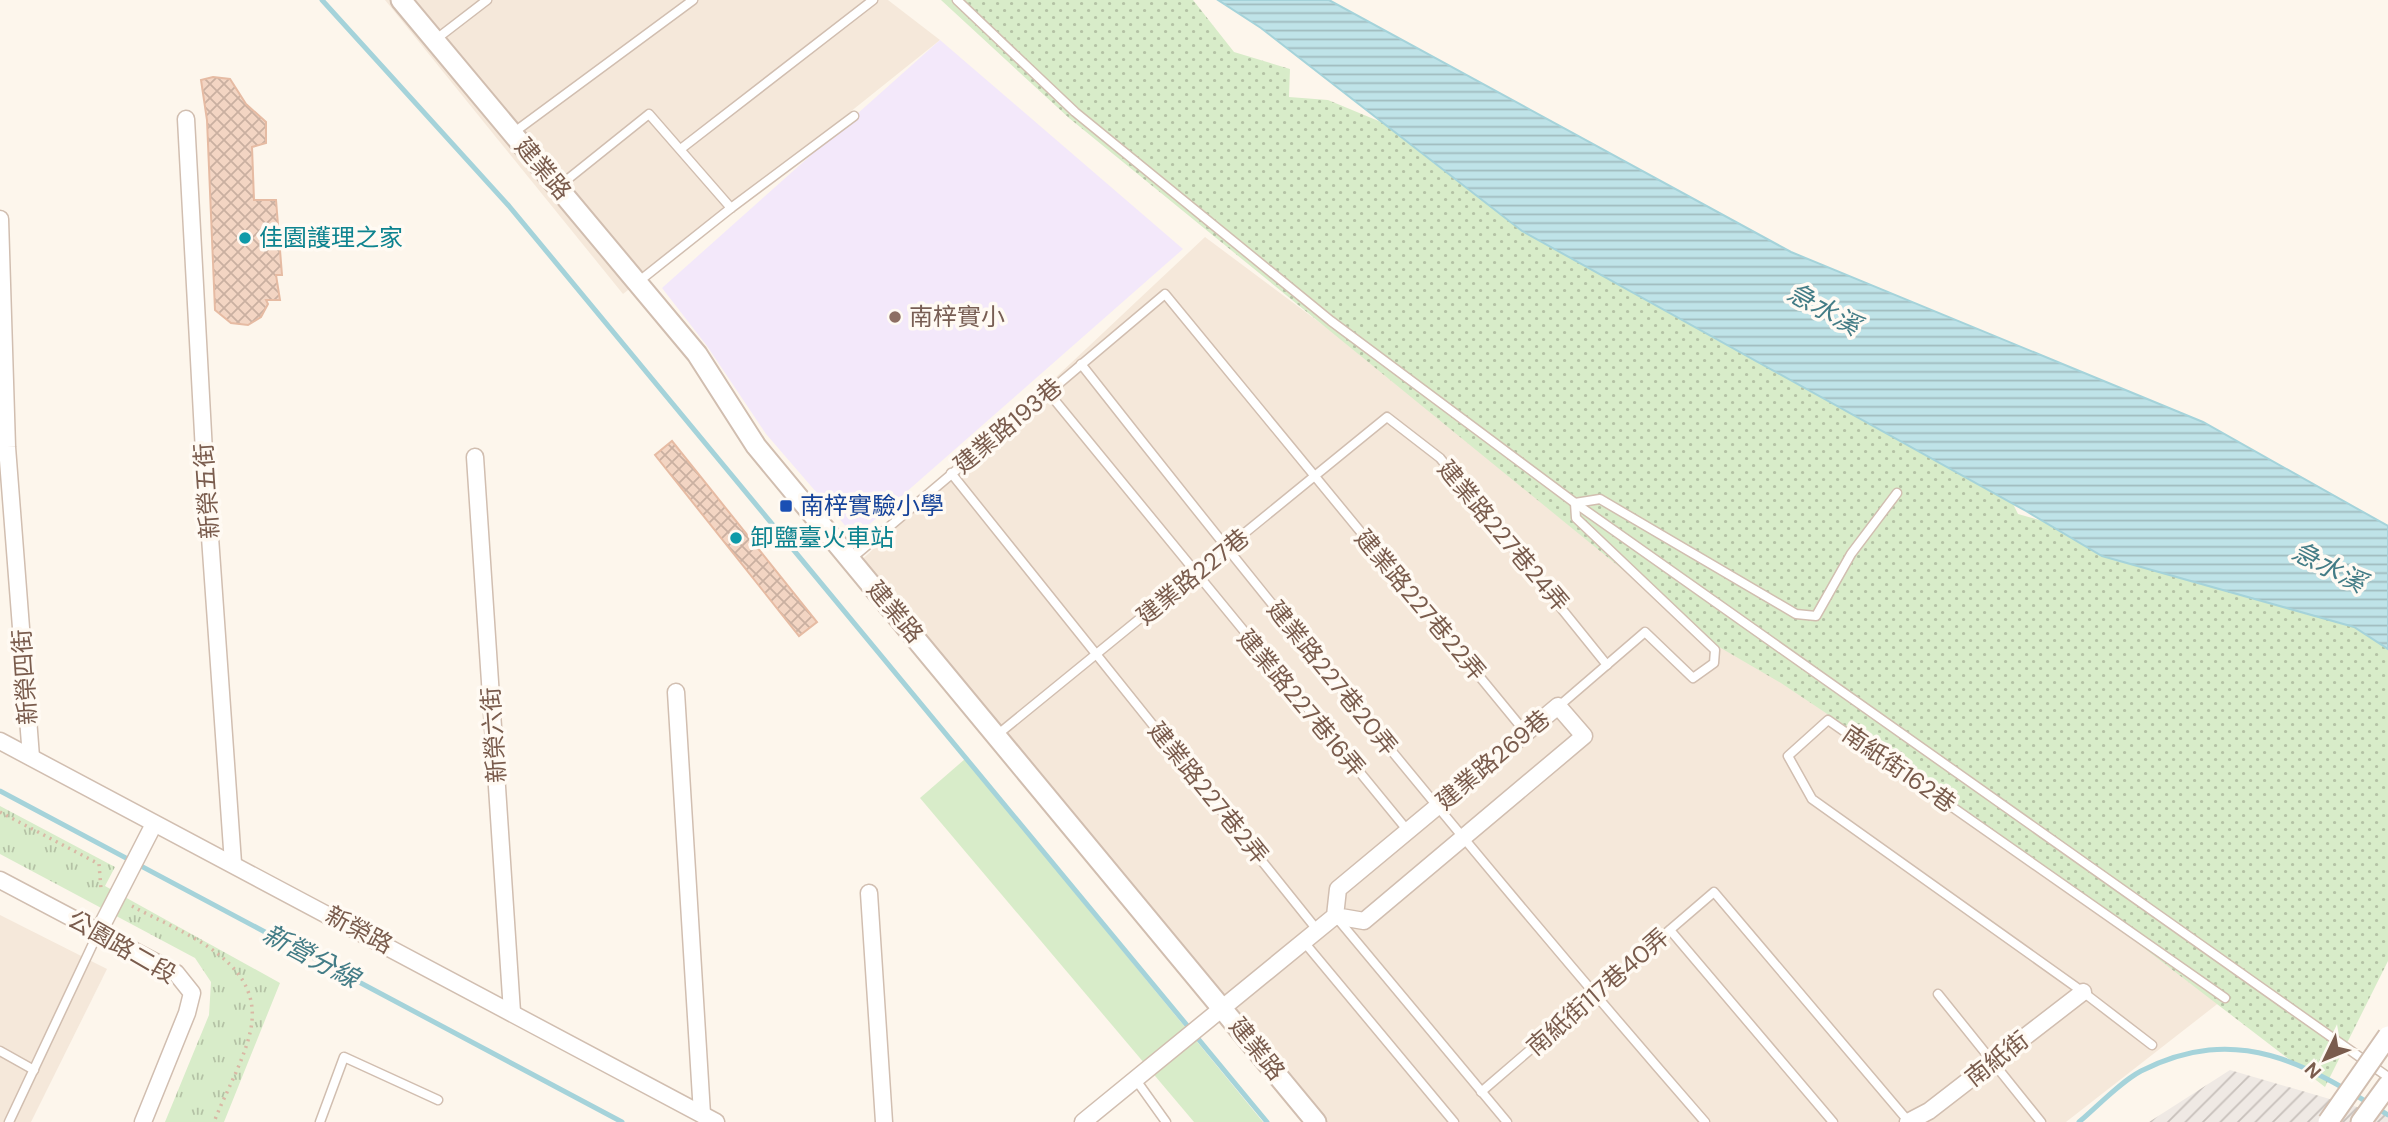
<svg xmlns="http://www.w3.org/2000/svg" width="2388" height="1122" font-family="'DM Sans','Noto Sans TC',sans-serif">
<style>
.residential{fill:#f5e8da}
.industrial{fill:url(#industrial-furrows)}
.education{fill:#f3e8fa}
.grass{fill:url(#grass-dots)}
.park{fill:url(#park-tufts)}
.garden{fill:#d8ecc9}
.water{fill:url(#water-rules);stroke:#a5d3da;stroke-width:2}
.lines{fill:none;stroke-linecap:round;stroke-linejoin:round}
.stream{stroke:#a5d3da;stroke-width:5}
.building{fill:url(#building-cross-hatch);stroke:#e6bba3;stroke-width:2}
.service-casing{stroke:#d1beb0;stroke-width:11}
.minor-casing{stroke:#d1beb0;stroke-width:19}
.tertiary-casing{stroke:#d1beb0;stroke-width:23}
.path{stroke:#d9b8a5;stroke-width:3.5;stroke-dasharray:2 5;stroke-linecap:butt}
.service{stroke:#fff;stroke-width:8}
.minor{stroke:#fff;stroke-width:16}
.tertiary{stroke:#fff;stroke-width:19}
.tertiary-bridge-casing{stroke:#d1beb0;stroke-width:23;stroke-linecap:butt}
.tertiary-bridge{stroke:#fff;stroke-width:19}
.culture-dot{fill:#0f9aa8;stroke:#fffaf3;stroke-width:2.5}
.education-dot{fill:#8d6e63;stroke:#fffaf3;stroke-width:2.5}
.transit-dot{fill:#1a4fb4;stroke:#fffaf3;stroke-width:2.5}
.labels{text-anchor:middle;stroke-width:7;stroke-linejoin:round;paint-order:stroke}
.street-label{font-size:24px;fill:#7a5c4d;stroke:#fffaf3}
.culture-label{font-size:24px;fill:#0d838f;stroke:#fffaf3;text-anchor:start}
.education-label{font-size:24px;fill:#785e54;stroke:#fffaf3;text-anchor:start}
.transit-label{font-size:24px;fill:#164399;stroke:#fffaf3;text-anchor:start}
.water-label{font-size:26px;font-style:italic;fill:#437c86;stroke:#fffaf3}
</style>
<defs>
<pattern id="industrial-furrows" width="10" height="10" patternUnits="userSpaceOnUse" patternTransform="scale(1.75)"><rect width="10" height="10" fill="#efe9e4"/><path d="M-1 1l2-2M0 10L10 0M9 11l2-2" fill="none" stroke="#c7c0bb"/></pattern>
<pattern id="grass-dots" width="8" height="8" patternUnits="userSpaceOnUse" patternTransform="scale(1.75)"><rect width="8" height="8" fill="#d8ecc9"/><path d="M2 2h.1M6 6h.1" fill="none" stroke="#b4c2a5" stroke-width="1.8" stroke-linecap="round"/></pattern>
<pattern id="park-tufts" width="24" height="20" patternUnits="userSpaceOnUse" patternTransform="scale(1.75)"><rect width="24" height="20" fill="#d8ecc9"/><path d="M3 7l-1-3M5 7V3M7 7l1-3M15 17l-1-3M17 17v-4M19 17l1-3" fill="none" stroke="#b4c2a5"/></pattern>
<pattern id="water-rules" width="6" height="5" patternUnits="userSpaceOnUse" patternTransform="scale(1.75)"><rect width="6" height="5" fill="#bfe3e8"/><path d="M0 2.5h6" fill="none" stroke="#a0bbbe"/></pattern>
<pattern id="building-cross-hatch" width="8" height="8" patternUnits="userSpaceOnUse" patternTransform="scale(1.75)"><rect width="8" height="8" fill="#f3d5c3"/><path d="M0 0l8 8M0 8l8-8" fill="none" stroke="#cab0a1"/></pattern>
</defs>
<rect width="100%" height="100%" fill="#fdf6ec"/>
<g class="residential">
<polygon points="385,0 888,0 940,40 623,294"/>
<polygon points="1205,237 2225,998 2066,1122 1309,1122 851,570"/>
<polygon points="0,915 107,969 31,1122 0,1122"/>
</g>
<polygon class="industrial" points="2230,1070 2388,1116 2388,1122 2149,1122"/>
<polygon class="education" points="940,40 1183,249 855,537 766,434 707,346 662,288"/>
<polygon class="grass" points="941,0 1193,0 1234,52 1290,69 1289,97 1328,100 1523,181 1989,455 2018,514 2326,601 2388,626 2388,961 2325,1087 1920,776 1781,683 1714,644 1069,118"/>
<polygon class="park" points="0,806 115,867 105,886 280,983 224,1122 165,1122 209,1015 211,982 195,958 0,854"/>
<polygon class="garden" points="965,759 1263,1122 1194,1122 920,798"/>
<polygon class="water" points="1218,0 1329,0 1791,252 2203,422 2388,526 2388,649 2354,627 2102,556 2026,511 1522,231 1261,28"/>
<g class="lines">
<g class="stream">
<polyline points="322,0 509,206 1267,1122"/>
<polyline points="0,791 622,1122"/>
<path d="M2079,1122C2098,1106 2119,1083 2141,1071C2238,1022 2306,1064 2388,1115"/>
</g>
</g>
<g class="building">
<polygon points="213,77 230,79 246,104 266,122 266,143 252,147 254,200 276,200 282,275 276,275 280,300 266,300 268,304 261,317 248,325 231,323 215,310 207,120 201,80"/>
<polygon points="672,441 817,622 799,636 655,455"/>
</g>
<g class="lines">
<defs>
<g id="service">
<polyline points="957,0 1075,112 1331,321 1575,503 2388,1077"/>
<polyline points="435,40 487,0"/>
<polyline points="513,133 693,0"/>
<polyline points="682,148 873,0"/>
<polyline points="558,187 649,114 731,208 638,282"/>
<polyline points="731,208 854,116"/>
<path d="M1081,364C1283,621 1490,875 1705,1122"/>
<polyline points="1048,392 1408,831"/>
<polyline points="951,473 1318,931"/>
<polyline points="851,559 1165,294 1526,733"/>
<polyline points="1559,706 1645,632 1693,678 1714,663 1715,650 1576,518 1575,503 1600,499 1796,614 1816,616 1851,554 1897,493"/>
<polyline points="997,735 1387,417 1440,458 1607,665"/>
<polyline points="1336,917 1507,1122"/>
<polyline points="1670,930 1833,1122"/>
<polyline points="1304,942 1454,1122"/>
<polyline points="1938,994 2041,1122"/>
<polyline points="2152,1045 2083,992 1812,799 1788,756 1828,720 2225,998"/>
<polyline points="0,1051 34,1070"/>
<polyline points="1136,1080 1166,1122"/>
<polyline points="1481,1092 1714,892 1909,1122"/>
<polyline points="9,1122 98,933"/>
<polyline points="320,1122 344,1057 438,1100"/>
</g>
<g id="minor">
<polyline points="186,119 204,452 233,863"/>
<polyline points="0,219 7,447 31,757"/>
<polyline points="475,457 512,1012"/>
<polyline points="676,692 702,1114"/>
<polyline points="0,741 716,1122"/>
<polyline points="0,880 176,973 192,993 187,1013 143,1122"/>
<polyline points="869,893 884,1122"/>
<polyline points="98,933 154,824"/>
<polyline points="1083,1122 1335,916 1338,889 1558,706 1584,736 1364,921 1335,916"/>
<polyline points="1908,1122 1929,1111 2083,992"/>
</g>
<g id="tertiary">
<polyline points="401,0 697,354 756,446 1316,1122"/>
<polyline points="2361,1122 2388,1085"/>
</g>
</defs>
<use href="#service" class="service-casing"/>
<use href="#minor" class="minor-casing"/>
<use href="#tertiary" class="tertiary-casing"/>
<g class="path">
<polyline points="0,812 99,864 101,889"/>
<path d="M132,906C177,931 258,957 252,1021C249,1052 225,1093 214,1122"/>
</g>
<use href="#service" class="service"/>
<use href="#minor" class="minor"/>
<use href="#tertiary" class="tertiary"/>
<defs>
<polyline id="tertiary-bridge" points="2328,1122 2388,1036"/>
</defs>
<use href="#tertiary-bridge" class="tertiary-bridge-casing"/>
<use href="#tertiary-bridge" class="tertiary-bridge"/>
</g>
<g class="culture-dot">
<circle cx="245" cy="238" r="7"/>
<circle cx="736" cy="538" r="7"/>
</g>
<circle class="education-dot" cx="895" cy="317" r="7"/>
<rect class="transit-dot" x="779" y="499" width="14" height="14" rx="3.5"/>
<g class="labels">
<g class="street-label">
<text transform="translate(543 169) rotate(50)" y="8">建業路</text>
<text transform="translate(1008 426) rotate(-40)" y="8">建業路193巷</text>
<text transform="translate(207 491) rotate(-94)" y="8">新榮五街</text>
<text transform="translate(1503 536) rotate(50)" y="8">建業路227巷24弄</text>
<text transform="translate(1193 577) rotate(-39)" y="8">建業路227巷</text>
<text transform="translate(1420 605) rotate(50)" y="8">建業路227巷22弄</text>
<text transform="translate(895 612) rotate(50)" y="8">建業路</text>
<text transform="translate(25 677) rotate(-94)" y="8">新榮四街</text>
<text transform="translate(1332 678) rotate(51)" y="8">建業路227巷20弄</text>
<text transform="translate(1301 703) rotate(50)" y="8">建業路227巷16弄</text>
<text transform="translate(494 735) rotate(-94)" y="8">新榮六街</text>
<text transform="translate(1493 760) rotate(-40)" y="8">建業路269巷</text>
<text transform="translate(1899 769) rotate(35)" y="8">南紙街162巷</text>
<text transform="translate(1208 793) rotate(51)" y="8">建業路227巷2弄</text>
<text transform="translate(359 930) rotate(28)" y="8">新榮路</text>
<text transform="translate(122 947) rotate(30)" y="8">公園路二段</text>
<text transform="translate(1598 992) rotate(-41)" y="8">南紙街117巷40弄</text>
<text transform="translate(1257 1049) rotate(51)" y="8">建業路</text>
<text transform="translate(1997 1059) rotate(-38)" y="8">南紙街</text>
</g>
<g class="culture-label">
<text x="259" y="246">佳園護理之家</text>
<text x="750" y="546">卸鹽臺火車站</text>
</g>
<g class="education-label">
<text x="909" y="325">南梓實小</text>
</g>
<g class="transit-label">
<text x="800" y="514">南梓實驗小學</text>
</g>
<g class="water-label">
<text transform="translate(1824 309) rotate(29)" y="9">急水溪</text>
<text transform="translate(2329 567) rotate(27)" y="9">急水溪</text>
<text transform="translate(311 956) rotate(28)" y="9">新營分線</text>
</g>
</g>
<g transform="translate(2325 1059) rotate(227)" stroke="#fffaf3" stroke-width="5" paint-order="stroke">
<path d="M0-5L12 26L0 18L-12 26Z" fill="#7a5c4d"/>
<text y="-10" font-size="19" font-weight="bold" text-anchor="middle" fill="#7a5c4d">N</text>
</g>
</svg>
